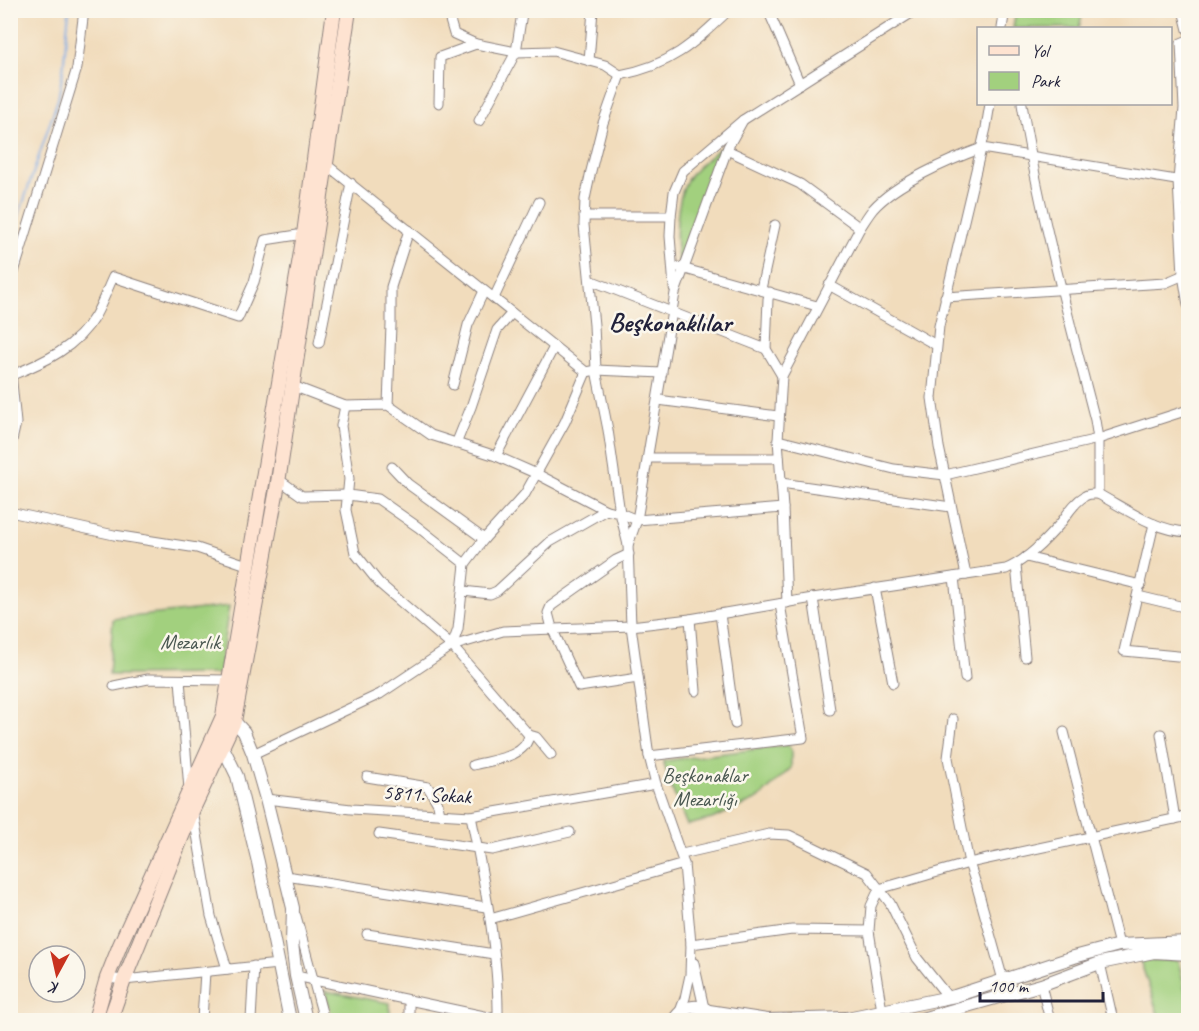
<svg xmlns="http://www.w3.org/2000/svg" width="1199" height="1031" font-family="Caveat,sans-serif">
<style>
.green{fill:#a2d07e;stroke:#62795c;stroke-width:1.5}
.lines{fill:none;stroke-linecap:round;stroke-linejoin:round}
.stream{stroke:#7baae5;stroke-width:2}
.minor-casing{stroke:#8a7f7c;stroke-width:11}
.tertiary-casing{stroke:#8a7f7c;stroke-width:14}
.secondary-casing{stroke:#8a7f7c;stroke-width:16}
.minor{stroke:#fff;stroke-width:9}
.tertiary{stroke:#fff;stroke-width:12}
.secondary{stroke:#fee3d1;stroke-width:14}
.labels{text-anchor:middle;stroke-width:5;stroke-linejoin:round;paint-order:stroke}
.park-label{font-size:21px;fill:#48564f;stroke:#fbf7ec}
.street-label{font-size:21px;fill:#22223b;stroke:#fbf7ec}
.district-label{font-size:27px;font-weight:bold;fill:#22223b;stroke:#fbf7ec}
</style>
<rect width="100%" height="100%" fill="#fbf7ec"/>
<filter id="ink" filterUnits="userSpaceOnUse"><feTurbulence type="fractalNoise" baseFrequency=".0167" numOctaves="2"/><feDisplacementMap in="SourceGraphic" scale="12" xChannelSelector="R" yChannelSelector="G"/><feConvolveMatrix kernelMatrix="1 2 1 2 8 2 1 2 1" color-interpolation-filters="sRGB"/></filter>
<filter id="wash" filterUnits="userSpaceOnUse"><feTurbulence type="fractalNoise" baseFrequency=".008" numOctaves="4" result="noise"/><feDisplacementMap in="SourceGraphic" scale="24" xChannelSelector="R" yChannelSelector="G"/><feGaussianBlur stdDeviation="1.35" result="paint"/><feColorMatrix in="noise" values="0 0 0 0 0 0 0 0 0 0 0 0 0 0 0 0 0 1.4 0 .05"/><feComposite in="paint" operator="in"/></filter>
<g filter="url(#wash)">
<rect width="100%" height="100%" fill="#f1dcbc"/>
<g class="green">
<polygon points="1016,11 1016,10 1083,11 1079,28 1013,28"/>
<path d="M721,147L679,263C674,241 676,200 687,180C695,167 710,157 721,147Z"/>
<polygon points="229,606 219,674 109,675 113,619"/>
<polygon points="788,745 791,750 791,768 758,799 712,819 687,825 671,787 663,761"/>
<polygon points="1140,960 1178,960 1188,1002 1188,1020 1160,1020"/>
<polygon points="325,991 390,1003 390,1020 333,1020"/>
</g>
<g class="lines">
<polyline class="stream" points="10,242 58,99 63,71 69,10"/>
</g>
</g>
<g filter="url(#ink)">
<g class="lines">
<defs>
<g id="minor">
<polyline points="447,10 454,34 476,44 516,52 553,51 605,65 620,75"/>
<polyline points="768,10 800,84"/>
<polyline points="1183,10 1188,30"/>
<polyline points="1002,28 1005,10"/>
<polyline points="1188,40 1181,43 1184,108 1178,181 1183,275 1188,305"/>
<polyline points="589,61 593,10"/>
<polyline points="439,103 440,57 476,44"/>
<path d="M1022,104C1039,210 1068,315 1095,420L1098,439V494"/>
<polyline points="479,121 516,52 522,13"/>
<polyline points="727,150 800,184 860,228"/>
<polyline points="327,165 586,372 596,370 662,373"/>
<polyline points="584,216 671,216"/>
<polyline points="678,267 817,306"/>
<polyline points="590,280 766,349"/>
<polyline points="10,285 77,68 84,10"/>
<polyline points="829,285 936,345"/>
<polyline points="674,288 670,236 671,216 674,192 683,171 743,120 916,10"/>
<polyline points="761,289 775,225"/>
<polyline points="770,292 768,299 766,349 782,376"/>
<polyline points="945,297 1165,283 1186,274"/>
<polyline points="494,298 539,202"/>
<polyline points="319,343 351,183"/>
<polyline points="10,362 16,423 10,449"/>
<path d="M12,375C45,362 77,347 95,316C102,304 107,290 113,277L238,318L254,282L265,240L304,234"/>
<polyline points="453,385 468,325 484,291"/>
<polyline points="293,386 345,406 388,405 431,435 496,456 537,474 606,510"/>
<polyline points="658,400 778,416"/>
<polyline points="388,405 391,325 391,287 409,230"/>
<polyline points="345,406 341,426 349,479 346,510 355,553 379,583 452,646 529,735 536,737 551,755"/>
<polyline points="778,440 894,469 945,475 1098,439 1188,410"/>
<polyline points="456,444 471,407 497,330 512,313"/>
<polyline points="496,456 554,347"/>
<polyline points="648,458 779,458"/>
<polyline points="392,467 408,484 484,539"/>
<polyline points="278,479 302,496 348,495 378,499 418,527 465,564"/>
<polyline points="781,483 951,507"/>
<polyline points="10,512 114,535 197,548 247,565"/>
<polyline points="1154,524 1124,651 1188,657"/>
<polyline points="628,545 637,520 675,293 728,147 743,120"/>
<polyline points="629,554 616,560 551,606 548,613 552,628 579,687 638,678"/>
<polyline points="1026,557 1141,585"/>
<polyline points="1016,565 1025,657"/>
<polyline points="966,575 939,447 932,398 939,326 986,128 990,104"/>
<polyline points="954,577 965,678"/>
<polyline points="875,588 893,683"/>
<polyline points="463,591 490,594 497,591 550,542 606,510 620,513 637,520 783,508"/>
<polyline points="1138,596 1188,608"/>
<polyline points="813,598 830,710"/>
<path d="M787,603L783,508L778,440L782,376L860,228C864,222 868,215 873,209C896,183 949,160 982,148L1188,182"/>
<polyline points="720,614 735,724"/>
<polyline points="690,619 696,691"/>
<polyline points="452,646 458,629 465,564 484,539 525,494 565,422 586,372"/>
<polyline points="180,680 189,789"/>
<polyline points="114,686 148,679 229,680"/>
<polyline points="953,719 948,758 969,863 977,887 1003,980"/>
<polyline points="1064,732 1119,945"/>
<polyline points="1161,734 1175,819"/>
<path d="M253,754L380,694L452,646L503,631L631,626L690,619L813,598L1006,569C1027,560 1045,541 1060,524C1067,515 1074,502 1085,496C1089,493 1094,494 1098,494C1126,509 1156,531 1188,532"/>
<polyline points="649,756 803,738 780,604"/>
<path d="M473,765C491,760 526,758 529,735"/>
<polyline points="367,777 428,787 438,804 440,814"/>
<polyline points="266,799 351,809 471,816 656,784"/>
<polyline points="193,811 211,916 227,969"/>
<path d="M471,816C484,881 499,954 498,1020"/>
<polyline points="379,834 492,850 570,832"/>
<polyline points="682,854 769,834 789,835 867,873 890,903 917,958 948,997"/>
<polyline points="286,876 486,907"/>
<polyline points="296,916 324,1020"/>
<polyline points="490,919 684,864"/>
<polyline points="367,934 494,954"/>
<polyline points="691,944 792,930 869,931"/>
<polyline points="694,963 704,1008"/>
<polyline points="1100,963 1113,1020"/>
<polyline points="296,976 498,1019"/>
<polyline points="107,978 124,980 278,964"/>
<polyline points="1041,985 1050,1020"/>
<path d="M679,1014L685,998L690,975L691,944L684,864L656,784L649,756L631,626L628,545L620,513L608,430L596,370L594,325L584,225L585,199L591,171L603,123L620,75C671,65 692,45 729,10"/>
<polyline points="202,1020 205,972"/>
<polyline points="251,1020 254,966"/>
<polyline points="409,1020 409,1000"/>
<polyline points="886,1020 882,1011 869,931 871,906 879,889 969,863 1188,816"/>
</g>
<g id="tertiary">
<polyline points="227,718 234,721 244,732 253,754 266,799 293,908 292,943 296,976 306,1020"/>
<polyline points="219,739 237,776 258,862 290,1020"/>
<polyline points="709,1011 767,1020 847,1018 955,996 1074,957 1119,945 1188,942"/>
<path d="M674,1020C684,1004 702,1002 715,1017"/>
<polyline points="918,1020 1041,985 1100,963 1154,952 1188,954"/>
</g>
<g id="secondary">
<polyline points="95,1020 107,978 120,945 223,716 304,234 334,10"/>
<polyline points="110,1020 124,980 193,809 234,721 277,489 349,10"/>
</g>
</defs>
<use href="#minor" class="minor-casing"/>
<use href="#tertiary" class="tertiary-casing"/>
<use href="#secondary" class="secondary-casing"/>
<use href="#minor" class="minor"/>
<use href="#tertiary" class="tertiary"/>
<use href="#secondary" class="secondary"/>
</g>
</g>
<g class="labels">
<g class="park-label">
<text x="190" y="649">Mezarlık</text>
<text x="705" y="782">Beşkonaklar<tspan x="705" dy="24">Mezarlığı</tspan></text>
</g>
<g class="street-label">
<text transform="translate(427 794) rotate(3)" y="7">5811. Sokak</text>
</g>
<g class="district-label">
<text x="670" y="331">Beşkonaklılar</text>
</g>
</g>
<rect width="1199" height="1031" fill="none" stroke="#fbf7ec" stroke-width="36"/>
<rect x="977" y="27" width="195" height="78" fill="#fbf7ec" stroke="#a4a2a5" stroke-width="1.5"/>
<rect x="989" y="46" width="30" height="9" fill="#fee3d1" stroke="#a4a2a5" stroke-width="1.5"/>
<text x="1031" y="57" font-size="18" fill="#22223b">Yol</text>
<rect x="989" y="72" width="30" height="18" fill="#a2d07e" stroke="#a4a2a5" stroke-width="1.5"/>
<text x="1031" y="87" font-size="18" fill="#22223b">Park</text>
<g transform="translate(57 974) rotate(188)"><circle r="28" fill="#fbf7ec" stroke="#a4a2a5" stroke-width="1.5"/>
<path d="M0-4.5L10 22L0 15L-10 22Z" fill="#c8321e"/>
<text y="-9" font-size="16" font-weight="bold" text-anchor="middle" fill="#22223b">K</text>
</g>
<path d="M980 992v9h123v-9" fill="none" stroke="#22223b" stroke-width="3"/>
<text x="989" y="992" font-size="18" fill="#22223b" stroke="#fbf7ec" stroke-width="4.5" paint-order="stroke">100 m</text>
</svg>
